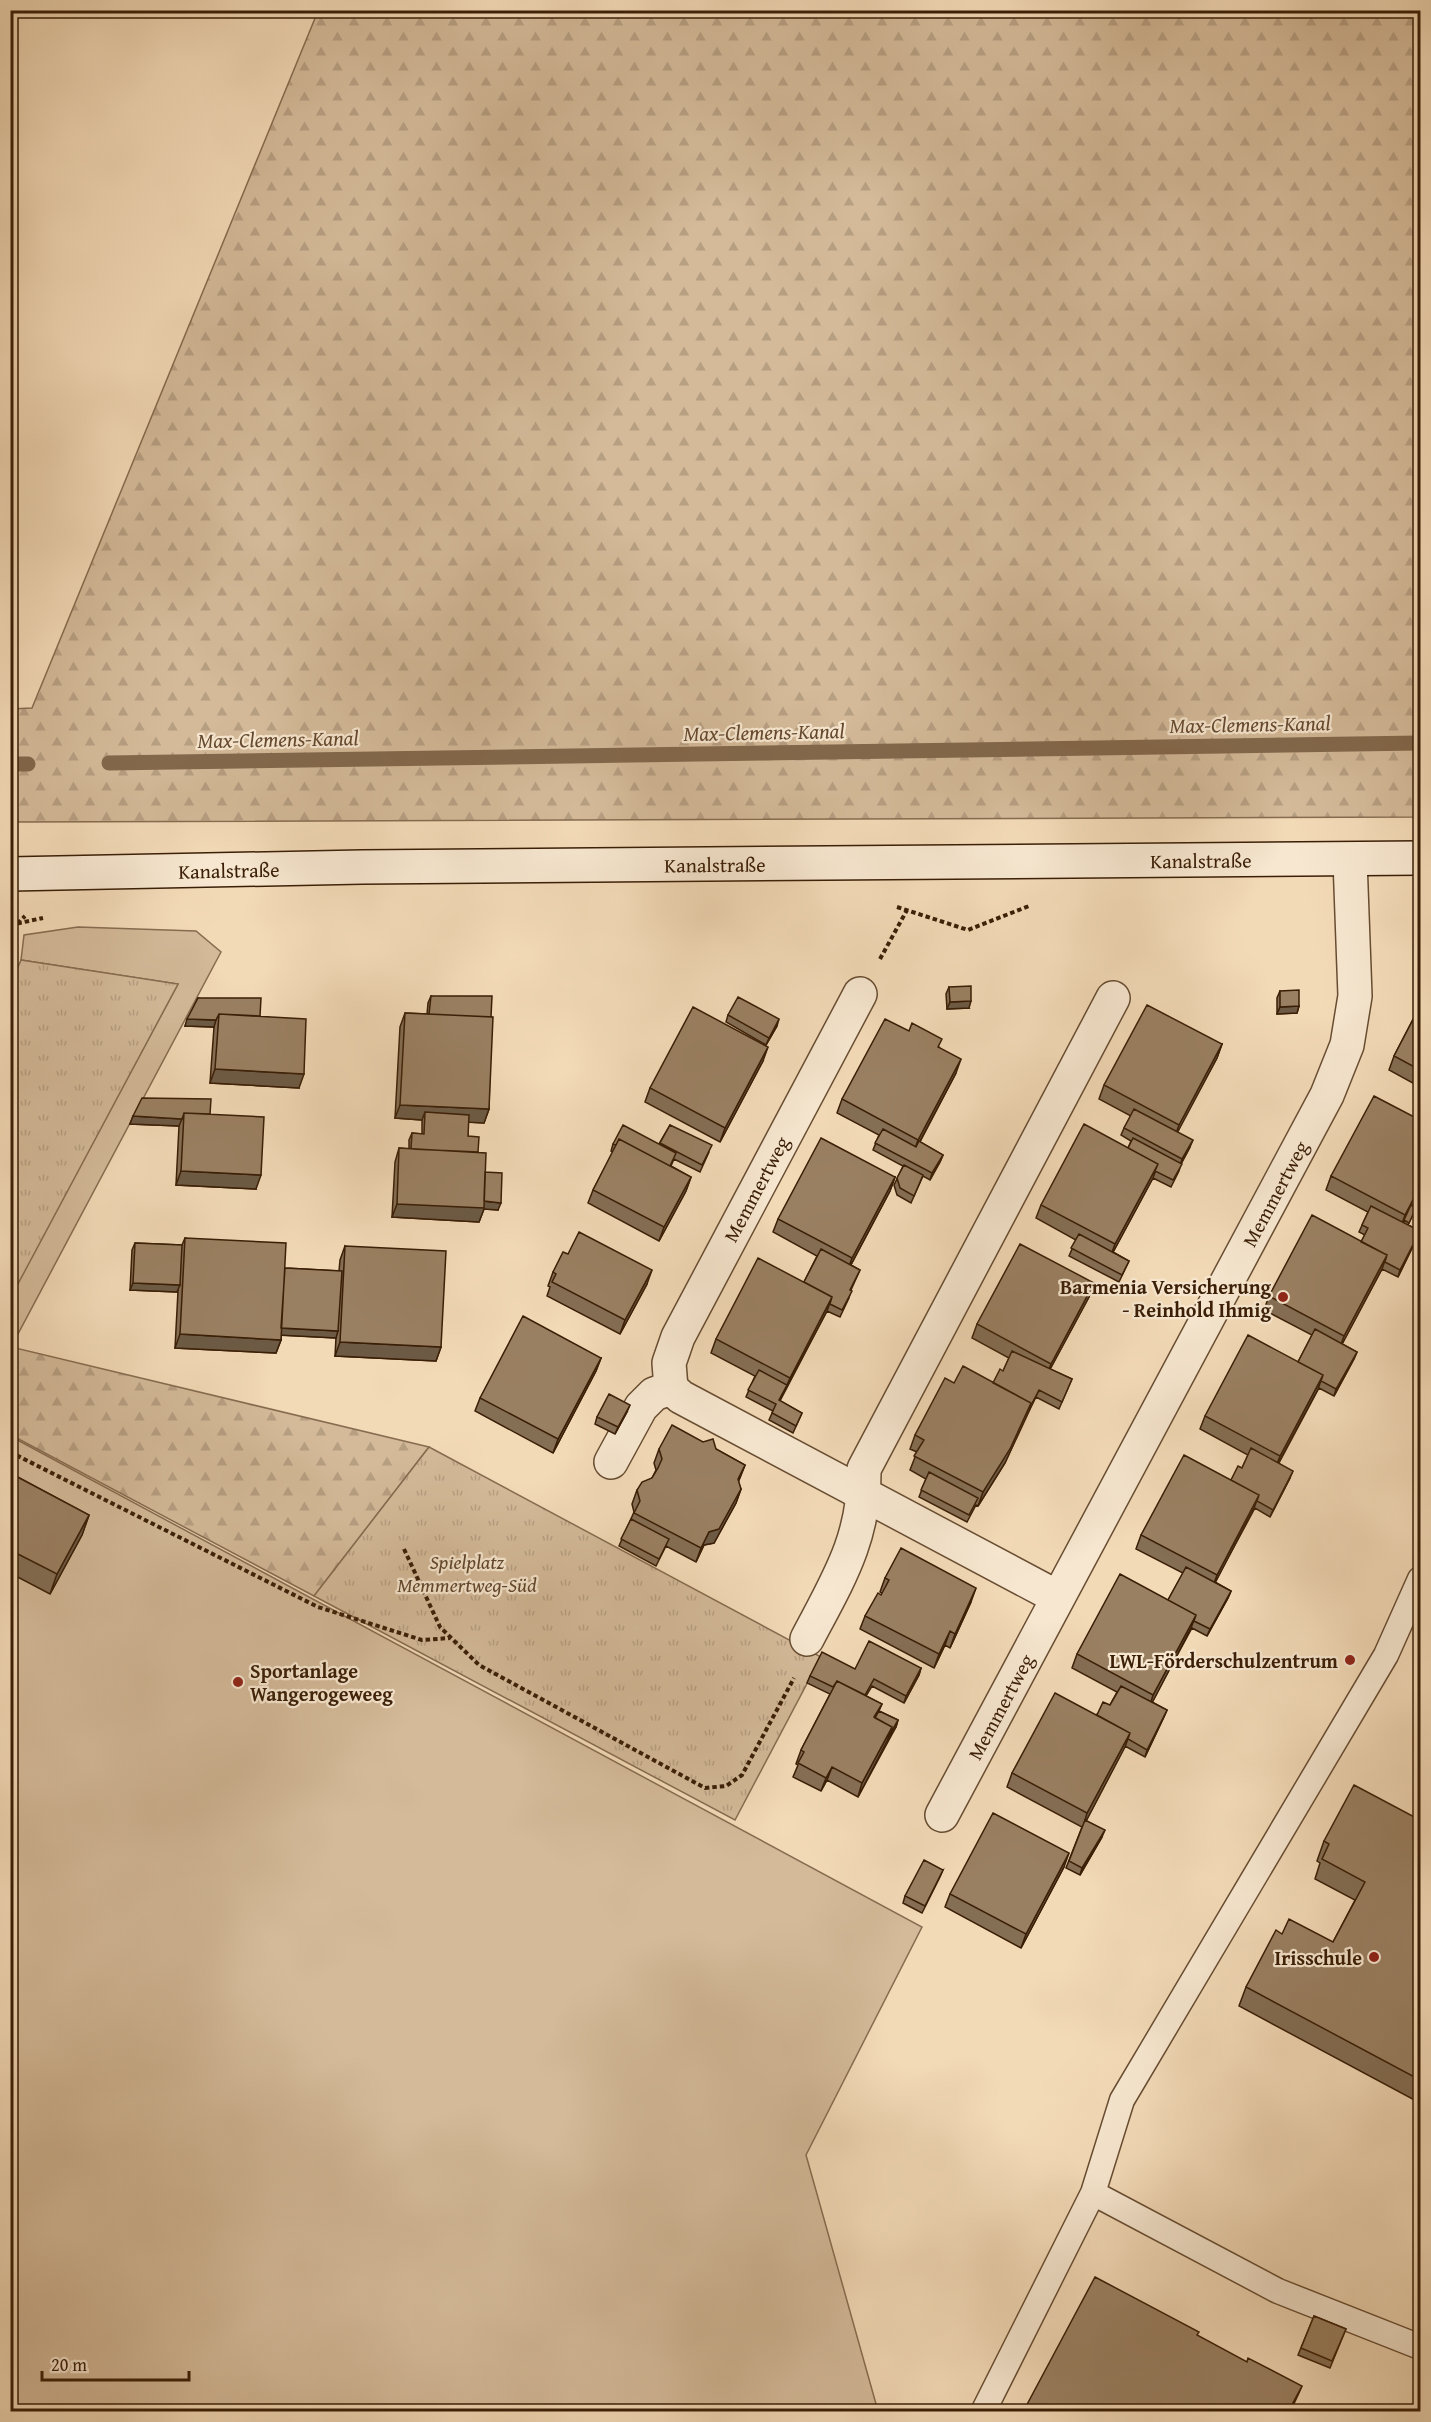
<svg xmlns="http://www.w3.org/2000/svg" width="1431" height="2422" font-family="'Gentium Book Plus',serif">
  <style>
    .grass { fill: #d4ba99; stroke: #876c50; stroke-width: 1.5 }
    .forest { fill: url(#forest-firs); stroke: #876c50; stroke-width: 1.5 }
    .park { fill: url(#park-tufts); stroke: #876c50; stroke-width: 1.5 }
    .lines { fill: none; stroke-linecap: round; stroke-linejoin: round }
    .stream { stroke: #83684c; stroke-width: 15 }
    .service-casing { stroke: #684d32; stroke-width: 27 }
    .minor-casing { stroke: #684d32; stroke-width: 36 }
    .secondary-casing { stroke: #3a1e06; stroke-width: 36 }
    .path { stroke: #3a1e06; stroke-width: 4; stroke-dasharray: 4.5 3; stroke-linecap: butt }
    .service { stroke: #f7e7d0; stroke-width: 24 }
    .minor { stroke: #f7e7d0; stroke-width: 33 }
    .secondary { stroke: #f7e7d0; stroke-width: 33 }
    .wall { fill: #846e54; stroke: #3a1e06; stroke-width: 1.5 }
    .shaded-wall { fill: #6c5a45; stroke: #3a1e06; stroke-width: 1.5 }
    .building { fill: #9a8062; stroke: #3a1e06; stroke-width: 1.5 }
    .poi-dot { fill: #8f2418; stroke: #f7e7d0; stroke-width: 2 }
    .labels { text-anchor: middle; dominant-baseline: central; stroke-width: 4.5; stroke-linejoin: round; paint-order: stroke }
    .street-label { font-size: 20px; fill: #3a1e06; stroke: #f7e7d0 }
    .poi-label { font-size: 20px; font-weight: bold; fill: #3a1e06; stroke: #f7e7d0; text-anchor: end }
    .park-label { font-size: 20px; font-style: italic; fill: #60452b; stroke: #f7e7d0 }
    .water-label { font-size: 21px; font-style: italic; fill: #65492f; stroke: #f7e7d0 }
  </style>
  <defs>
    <pattern id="forest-firs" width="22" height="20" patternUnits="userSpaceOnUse" patternTransform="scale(1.5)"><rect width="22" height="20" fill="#d4ba99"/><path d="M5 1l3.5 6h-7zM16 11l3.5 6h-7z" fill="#b79f82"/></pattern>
    <pattern id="park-tufts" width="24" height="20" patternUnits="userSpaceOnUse" patternTransform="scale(1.5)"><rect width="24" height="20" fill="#d4ba99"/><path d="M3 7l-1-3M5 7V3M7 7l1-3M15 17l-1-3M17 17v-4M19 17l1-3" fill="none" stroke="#b79f82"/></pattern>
  </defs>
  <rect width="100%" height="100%" fill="#f3dab7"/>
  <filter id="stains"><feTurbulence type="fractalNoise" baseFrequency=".00333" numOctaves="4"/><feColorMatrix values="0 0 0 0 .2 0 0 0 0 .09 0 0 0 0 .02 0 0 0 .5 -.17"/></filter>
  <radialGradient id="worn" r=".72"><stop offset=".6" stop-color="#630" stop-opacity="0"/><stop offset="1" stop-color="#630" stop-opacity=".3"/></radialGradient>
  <path class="grass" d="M 78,927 L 196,931 L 221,952 L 11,1347 L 10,1297 L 178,984 L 21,960 L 24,935 Z
    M 10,1436 L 922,1927 L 806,2155 L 878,2411 L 11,2411 Z"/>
  <path class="forest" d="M 318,11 L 1420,11 L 1420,817 L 11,822 L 11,709 L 32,708 Z
    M 11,1346 L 11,1347 L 429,1447 L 314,1596 L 11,1435 Z"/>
  <path class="park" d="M 21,960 L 178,984 L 11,1297 L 10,985 Z
    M 429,1447 L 821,1657 L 735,1820 L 314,1596 Z"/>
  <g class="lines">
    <path class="stream" d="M 109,763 L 1420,743
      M 10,764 L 28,764"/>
    <defs>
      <path id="service" d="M 1093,2193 L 1122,2100 L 1386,1655 L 1420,1579
        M 983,2412 L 1093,2193 L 1278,2291 L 1420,2347"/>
      <g id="minor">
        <path d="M 860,994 L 678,1337 L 669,1363 L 671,1388 L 681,1397 L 1057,1597"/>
        <path d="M 611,1462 L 641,1407 L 654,1394 L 671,1388"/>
        <path d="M 807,1639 C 838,1580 865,1538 864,1469 L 1113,998"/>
        <path id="s1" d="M 942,1815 L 1327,1095 L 1347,1045 L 1355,996 L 1350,860"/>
      </g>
      <g id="secondary">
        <path id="s2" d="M 10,874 L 362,867 L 1420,858"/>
      </g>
    </defs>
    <use href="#service" class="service-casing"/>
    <use href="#minor" class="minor-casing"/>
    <use href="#secondary" class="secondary-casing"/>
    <path class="path" d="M 897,907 L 968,930 L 1029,906
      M 10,925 L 43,918
      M 880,959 L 907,910
      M 10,960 L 16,925 L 25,916
      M 10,1452 L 318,1607 L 422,1640 L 450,1638
      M 404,1549 L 440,1627 L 479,1665 L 705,1788 L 726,1786 L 742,1775 L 794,1678"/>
    <use href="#service" class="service"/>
    <use href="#minor" class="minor"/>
    <use href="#secondary" class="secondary"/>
  </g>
  <path class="wall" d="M 949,987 L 969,1008 L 947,1009 L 946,994 Z
    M 1280,991 L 1299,1006 L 1297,1013 L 1277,1014 L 1277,998 Z
    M 431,996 L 491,1017 L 489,1109 L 484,1123 L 468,1122 L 468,1136 L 478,1152 L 498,1210 L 484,1209 L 479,1222 L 392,1217 L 395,1162 L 399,1148 L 409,1149 L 409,1140 L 412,1133 L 422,1134 L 422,1120 L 395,1118 L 400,1027 L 405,1013 L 427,1014 L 428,1003 Z
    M 198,998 L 260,1016 L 299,1088 L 210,1083 L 214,1027 L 185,1026 Z
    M 1420,1006 L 1420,1087 L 1389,1070 L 1394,1056 Z
    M 728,1015 L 777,1026 L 766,1045 L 726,1022 Z
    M 1222,1044 L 1217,1058 L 1177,1132 L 1190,1147 L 1181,1164 L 1179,1171 L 1171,1187 L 1153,1178 L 1113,1252 L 1129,1261 L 1119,1282 L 1069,1256 L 1076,1240 L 1036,1218 L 1041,1205 L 1128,1148 L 1131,1141 L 1121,1135 L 1124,1128 L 1131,1116 L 1099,1099 L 1104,1085 Z
    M 939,1047 L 956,1073 L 920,1142 L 943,1155 L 940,1162 L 930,1180 L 923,1176 L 911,1203 L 897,1195 L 894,1185 L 903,1166 L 873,1150 L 879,1135 L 837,1113 L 842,1099 Z
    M 763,1061 L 720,1142 L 645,1102 L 650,1088 Z
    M 210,1114 L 256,1189 L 176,1185 L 179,1126 L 130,1124 L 133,1116 Z
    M 670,1125 L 709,1152 L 700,1172 L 674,1159 L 671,1166 L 691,1177 L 686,1191 L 659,1241 L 588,1203 L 593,1190 L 613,1152 L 611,1151 L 613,1144 L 659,1144 Z
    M 1331,1176 L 1416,1208 L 1408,1225 L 1420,1231 L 1417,1238 L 1398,1277 L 1382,1269 L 1342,1344 L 1357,1352 L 1354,1359 L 1334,1396 L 1319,1388 L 1279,1463 L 1290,1478 L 1270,1517 L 1255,1508 L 1215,1582 L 1231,1591 L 1228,1598 L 1207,1636 L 1192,1628 L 1152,1702 L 1167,1710 L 1145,1757 L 1125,1746 L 1086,1821 L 1102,1837 L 1080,1875 L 1066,1868 L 1082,1827 L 1007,1787 L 1012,1773 L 1110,1705 L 1117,1692 L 1072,1668 L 1077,1654 L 1168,1600 L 1183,1573 L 1136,1549 L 1141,1535 L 1231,1480 L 1242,1468 L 1248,1455 L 1200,1429 L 1205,1416 L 1298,1362 L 1312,1335 L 1264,1310 L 1269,1296 L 1361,1242 L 1365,1235 L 1359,1232 L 1368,1212 L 1326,1190 Z
    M 895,1177 L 890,1191 L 851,1265 L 860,1270 L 851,1290 L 849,1298 L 840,1317 L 827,1311 L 780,1401 L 802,1413 L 793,1433 L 769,1420 L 773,1411 L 746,1397 L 755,1376 L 711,1353 L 716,1339 L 804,1282 L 817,1256 L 773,1232 L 778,1219 Z
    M 185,1238 L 285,1268 L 339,1271 L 340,1260 L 345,1246 L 441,1347 L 436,1361 L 335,1356 L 336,1337 L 336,1338 L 281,1335 L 281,1340 L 276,1353 L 175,1348 L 178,1291 L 177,1292 L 130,1290 L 132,1250 L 135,1243 L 182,1245 Z
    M 553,1272 L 647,1284 L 620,1334 L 547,1296 L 550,1287 L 548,1286 Z
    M 1094,1283 L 1089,1297 L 1050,1369 L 1072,1379 L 1059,1409 L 1036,1397 L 1026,1416 L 1005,1463 L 978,1506 L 976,1505 L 967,1522 L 919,1497 L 926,1479 L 910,1470 L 917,1452 L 910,1449 L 915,1435 L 954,1383 L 993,1383 L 1003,1371 L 1009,1358 L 972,1338 L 977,1324 Z
    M 601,1358 L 596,1371 L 553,1453 L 475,1411 L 480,1398 Z
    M 627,1412 L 615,1434 L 595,1424 L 597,1417 Z
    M 659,1449 L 716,1449 L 745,1465 L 738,1482 L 741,1489 L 736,1503 L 714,1543 L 704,1545 L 696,1562 L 666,1546 L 656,1566 L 619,1546 L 634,1512 L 632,1504 L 637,1490 L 652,1478 L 656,1470 L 654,1463 Z
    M 10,1473 L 89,1515 L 82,1535 L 50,1594 L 10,1573 Z
    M 885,1578 L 971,1602 L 950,1648 L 945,1645 L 934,1668 L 860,1629 L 865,1616 L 882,1593 L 880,1592 Z
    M 921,1668 L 919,1675 L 904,1703 L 872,1686 L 866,1696 L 882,1704 L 879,1711 L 898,1720 L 896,1727 L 858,1797 L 827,1780 L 821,1791 L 793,1777 L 798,1765 L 796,1764 L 801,1750 L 830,1694 L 807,1683 L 810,1676 L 855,1669 Z
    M 1420,1820 L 1420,2103 L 1239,2006 L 1246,1987 L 1282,1934 L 1333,1942 L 1355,1900 L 1315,1879 L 1320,1863 L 1317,1861 L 1324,1841 Z
    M 1064,1867 L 1021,1948 L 945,1907 L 950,1894 Z
    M 943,1870 L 940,1877 L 922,1913 L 903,1903 L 905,1896 Z
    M 1314,2316 L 1346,2329 L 1330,2368 L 1298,2355 Z"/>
  <path class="shaded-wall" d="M 971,1001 L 969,1008 L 947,1009 L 950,1002 Z
    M 1299,1006 L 1297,1013 L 1277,1014 L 1280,1007 Z
    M 187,1019 L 216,1020 L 214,1027 L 185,1026 Z
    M 779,1019 L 777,1026 L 766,1045 L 769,1038 Z
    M 1222,1044 L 1217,1058 L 1174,1139 L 1179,1125 Z
    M 768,1047 L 763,1061 L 720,1142 L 725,1128 Z
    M 961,1059 L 956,1073 L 913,1154 L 918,1140 Z
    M 215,1069 L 304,1074 L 299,1088 L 210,1083 Z
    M 400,1105 L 489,1109 L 484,1123 L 425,1120 L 425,1112 L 422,1120 L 395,1118 Z
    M 133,1116 L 182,1119 L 179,1126 L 130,1124 Z
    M 1193,1140 L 1190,1147 L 1180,1166 L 1182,1159 Z
    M 943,1155 L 940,1162 L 930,1180 L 932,1173 Z
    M 1158,1164 L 1153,1178 L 1110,1258 L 1115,1244 Z
    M 181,1171 L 261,1175 L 256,1189 L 176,1185 Z
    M 691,1177 L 686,1191 L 659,1241 L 664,1227 Z
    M 895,1177 L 890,1191 L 847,1272 L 852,1258 Z
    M 1420,1186 L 1420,1191 L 1405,1221 L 1404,1220 L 1400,1229 L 1405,1215 Z
    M 482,1201 L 501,1203 L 498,1210 L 484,1209 L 479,1222 L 392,1217 L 397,1204 Z
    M 1420,1231 L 1417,1238 L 1398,1277 L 1400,1270 Z
    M 1387,1255 L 1382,1269 L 1339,1350 L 1344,1336 Z
    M 652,1270 L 647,1284 L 620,1334 L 625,1320 Z
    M 133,1283 L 180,1285 L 177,1292 L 130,1290 Z
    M 1094,1283 L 1089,1297 L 1046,1377 L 1051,1364 Z
    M 832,1297 L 827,1311 L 776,1407 L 779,1400 L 787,1385 L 790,1378 Z
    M 279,1328 L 338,1331 L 336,1338 L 277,1335 Z
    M 180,1334 L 281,1340 L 276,1353 L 175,1348 Z
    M 340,1342 L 441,1347 L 436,1361 L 335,1356 Z
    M 1357,1352 L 1354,1359 L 1334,1396 L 1336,1389 Z
    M 601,1358 L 596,1371 L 553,1453 L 558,1439 Z
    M 1323,1375 L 1318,1389 L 1275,1469 L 1280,1456 Z
    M 1039,1390 L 1005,1463 L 978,1506 L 983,1492 Z
    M 630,1405 L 627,1412 L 615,1434 L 618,1427 Z
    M 745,1465 L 740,1478 L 733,1493 L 738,1479 Z
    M 1293,1471 L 1290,1478 L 1270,1517 L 1273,1510 Z
    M 741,1489 L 736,1503 L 714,1543 L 704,1545 L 696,1562 L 701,1548 L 709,1532 Z
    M 1259,1495 L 1254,1508 L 1212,1589 L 1217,1575 Z
    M 89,1515 L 82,1535 L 50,1594 L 57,1574 Z
    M 976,1588 L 971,1602 L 950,1648 L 955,1634 Z
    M 1231,1591 L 1228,1598 L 1207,1636 L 1210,1629 Z
    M 1196,1615 L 1191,1628 L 1149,1709 L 1153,1695 Z
    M 950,1631 L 945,1645 L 934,1668 L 939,1654 Z
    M 921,1668 L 919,1675 L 904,1703 L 906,1696 Z
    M 1167,1710 L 1164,1717 L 1145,1757 L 1147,1750 Z
    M 898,1720 L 896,1727 L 887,1741 L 890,1734 Z
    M 892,1727 L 887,1741 L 858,1797 L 862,1783 Z
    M 1130,1733 L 1125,1747 L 1083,1827 L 1087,1813 Z
    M 832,1767 L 827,1780 L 821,1791 L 826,1778 Z
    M 1105,1830 L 1102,1837 L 1080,1875 L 1082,1868 Z
    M 1069,1853 L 1064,1867 L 1021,1948 L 1026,1934 Z
    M 1302,2386 L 1299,2393 L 1290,2412 L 1288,2412 Z"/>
  <path class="building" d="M 971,986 L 971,1001 L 950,1002 L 949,987 Z
    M 1299,990 L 1299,1006 L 1280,1007 L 1280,991 Z
    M 431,996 L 492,996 L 491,1017 L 429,1014 Z
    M 738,997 L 779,1019 L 769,1038 L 728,1015 Z
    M 198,998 L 261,998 L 260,1016 L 219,1014 L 216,1020 L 187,1019 Z
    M 1147,1005 L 1222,1044 L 1179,1125 L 1104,1085 Z
    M 1420,1006 L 1420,1070 L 1394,1056 Z
    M 693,1007 L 768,1047 L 725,1128 L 650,1088 Z
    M 405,1013 L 493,1017 L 489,1109 L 400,1105 Z
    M 219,1014 L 306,1019 L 304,1074 L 215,1069 Z
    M 885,1019 L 909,1031 L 912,1023 L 942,1039 L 938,1047 L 961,1059 L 918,1140 L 842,1099 Z
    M 1374,1096 L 1420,1120 L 1420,1186 L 1405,1215 L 1331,1176 Z
    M 142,1098 L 211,1099 L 210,1114 L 184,1113 L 182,1119 L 133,1116 Z
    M 1134,1109 L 1193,1140 L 1182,1159 L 1124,1128 Z
    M 1420,1109 L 1420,1120 L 1416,1118 Z
    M 425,1112 L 469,1115 L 468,1136 L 479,1137 L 478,1152 L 411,1149 L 412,1133 L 424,1134 Z
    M 184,1113 L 264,1117 L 261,1175 L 181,1171 Z
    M 1084,1124 L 1158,1164 L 1115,1244 L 1041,1205 Z
    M 623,1125 L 676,1153 L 670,1166 L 619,1139 L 616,1145 L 613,1144 Z
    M 670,1125 L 712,1145 L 702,1165 L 660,1143 Z
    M 883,1129 L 916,1147 L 919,1141 L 943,1155 L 932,1173 L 875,1143 Z
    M 821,1138 L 895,1177 L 852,1258 L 778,1219 Z
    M 1133,1138 L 1182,1164 L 1173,1180 L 1155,1171 L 1158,1164 L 1128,1148 Z
    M 619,1139 L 691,1177 L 664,1227 L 593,1190 Z
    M 399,1148 L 486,1153 L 484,1208 L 397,1204 Z
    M 904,1165 L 923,1175 L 914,1196 L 900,1188 L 897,1178 Z
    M 485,1172 L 502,1173 L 501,1203 L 484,1201 Z
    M 1411,1205 L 1416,1208 L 1409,1223 L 1404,1220 Z
    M 1371,1206 L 1420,1231 L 1400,1270 L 1385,1262 L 1387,1255 L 1361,1242 L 1368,1228 L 1362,1225 Z
    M 1312,1215 L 1387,1255 L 1344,1336 L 1269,1296 Z
    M 579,1232 L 652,1270 L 625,1320 L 552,1282 L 556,1274 L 553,1272 L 563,1252 L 568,1254 Z
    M 1079,1234 L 1129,1261 L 1122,1275 L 1071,1248 Z
    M 185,1238 L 286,1243 L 281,1340 L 180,1334 Z
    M 135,1243 L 182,1245 L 180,1285 L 133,1283 Z
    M 1020,1244 L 1094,1283 L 1051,1364 L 977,1324 Z
    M 345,1246 L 446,1251 L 441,1347 L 340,1342 Z
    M 821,1249 L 860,1270 L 850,1290 L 852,1291 L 842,1310 L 830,1304 L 832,1297 L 804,1282 Z
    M 758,1258 L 832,1297 L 790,1378 L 716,1339 Z
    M 285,1268 L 342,1271 L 338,1331 L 281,1328 Z
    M 523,1316 L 601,1358 L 558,1439 L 480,1398 Z
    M 1315,1329 L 1357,1352 L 1336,1389 L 1321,1381 L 1323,1375 L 1298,1362 Z
    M 1248,1335 L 1323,1375 L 1280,1456 L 1205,1416 Z
    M 1012,1351 L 1072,1379 L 1062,1402 L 1039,1390 L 1029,1409 L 1031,1403 L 993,1383 L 1000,1369 L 1003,1371 Z
    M 963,1366 L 1031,1403 L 1010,1449 L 983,1492 L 914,1456 L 924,1440 L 915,1435 L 945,1378 L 954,1383 Z
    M 759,1370 L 787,1385 L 779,1400 L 802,1413 L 796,1426 L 772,1413 L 776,1404 L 748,1390 Z
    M 609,1394 L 630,1405 L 618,1427 L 597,1417 Z
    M 672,1425 L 703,1442 L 713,1439 L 716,1449 L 745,1465 L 738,1479 L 741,1489 L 719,1529 L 709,1532 L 701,1548 L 634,1513 L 640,1501 L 637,1490 L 642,1482 L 652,1478 L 658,1468 L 662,1459 L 659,1449 Z
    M 1251,1448 L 1293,1471 L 1273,1510 L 1257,1501 L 1259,1495 L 1231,1480 L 1238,1466 L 1242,1468 Z
    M 1184,1455 L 1259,1495 L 1217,1575 L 1141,1535 Z
    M 929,1472 L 978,1498 L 969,1515 L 921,1490 Z
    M 10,1473 L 89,1515 L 57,1574 L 10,1550 Z
    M 631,1519 L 669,1539 L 659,1559 L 621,1539 Z
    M 901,1548 L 976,1588 L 955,1634 L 950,1631 L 939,1654 L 865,1616 L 878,1593 L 881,1595 L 889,1580 L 885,1578 Z
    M 1186,1567 L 1231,1591 L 1210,1629 L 1194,1621 L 1196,1615 L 1168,1600 Z
    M 1120,1574 L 1196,1615 L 1153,1695 L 1077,1654 Z
    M 869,1641 L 921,1668 L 906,1696 L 874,1679 L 865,1695 L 837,1681 L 833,1687 L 810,1676 L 822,1652 L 855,1669 Z
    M 837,1681 L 882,1704 L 874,1717 L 892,1727 L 862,1783 L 832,1767 L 826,1778 L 798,1763 L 804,1752 L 801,1750 Z
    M 1121,1686 L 1167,1710 L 1147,1750 L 1128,1739 L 1130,1733 L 1097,1715 L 1103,1702 L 1110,1705 Z
    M 1055,1693 L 1130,1733 L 1087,1813 L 1012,1773 Z
    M 879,1711 L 898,1720 L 890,1734 L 892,1727 L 875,1718 Z
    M 1354,1785 L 1420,1820 L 1420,2080 L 1246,1987 L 1276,1930 L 1282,1934 L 1289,1919 L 1333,1942 L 1365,1882 L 1322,1859 L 1329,1844 L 1324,1841 Z
    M 993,1813 L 1069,1853 L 1026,1934 L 950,1894 Z
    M 1085,1820 L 1105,1830 L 1082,1868 L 1069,1861 Z
    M 924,1860 L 943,1870 L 925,1906 L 905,1896 Z
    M 1095,2277 L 1199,2332 L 1197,2335 L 1247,2362 L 1248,2358 L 1302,2386 L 1288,2412 L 1023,2412 Z
    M 1314,2316 L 1346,2329 L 1332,2361 L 1301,2348 Z"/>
  <g class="poi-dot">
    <circle cx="1283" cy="1297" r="6"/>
    <circle cx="1350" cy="1660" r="6"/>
    <circle cx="238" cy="1682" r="6"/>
    <circle cx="1374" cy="1957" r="6"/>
  </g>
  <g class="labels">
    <g class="street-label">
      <text stroke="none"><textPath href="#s2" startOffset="1191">Kanalstraße</textPath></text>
      <text stroke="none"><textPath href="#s2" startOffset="705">Kanalstraße</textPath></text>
      <text stroke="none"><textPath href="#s2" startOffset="219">Kanalstraße</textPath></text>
      <text transform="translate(756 1189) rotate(-62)">Memmertweg</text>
      <text stroke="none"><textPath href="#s1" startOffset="705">Memmertweg</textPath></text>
      <text stroke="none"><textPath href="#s1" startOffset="123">Memmertweg</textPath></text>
    </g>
    <g class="poi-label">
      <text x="1271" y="1286">Barmenia Versicherung<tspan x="1271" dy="23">- Reinhold Ihmig</tspan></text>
      <text x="1338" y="1660">LWL-Förderschulzentrum</text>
      <text x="250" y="1670" text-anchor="start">Sportanlage<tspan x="250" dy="23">Wangerogeweeg</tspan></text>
      <text x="1362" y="1957">Irisschule</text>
    </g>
    <g class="park-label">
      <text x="467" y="1561">Spielplatz<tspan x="467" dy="23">Memmertweg-Süd</tspan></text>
    </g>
    <g class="water-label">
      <text transform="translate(1250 724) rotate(-1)">Max-Clemens-Kanal</text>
      <text transform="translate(764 732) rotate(-1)">Max-Clemens-Kanal</text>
      <text transform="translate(278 739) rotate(-1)">Max-Clemens-Kanal</text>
    </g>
  </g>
  <rect width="1431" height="2422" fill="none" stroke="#f3dab7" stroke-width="36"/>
  <rect x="12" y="12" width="1407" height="2398" fill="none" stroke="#3a1e06" stroke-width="3"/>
  <rect x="18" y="18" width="1395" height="2386" fill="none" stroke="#3a1e06" stroke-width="1.5"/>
  <path d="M42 2371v9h147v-9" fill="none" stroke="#3a1e06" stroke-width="3"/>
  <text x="51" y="2371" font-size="18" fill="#3a1e06" stroke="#f7e7d0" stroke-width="4.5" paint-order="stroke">20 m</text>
  <rect width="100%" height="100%" filter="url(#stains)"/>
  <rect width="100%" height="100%" fill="url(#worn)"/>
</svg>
